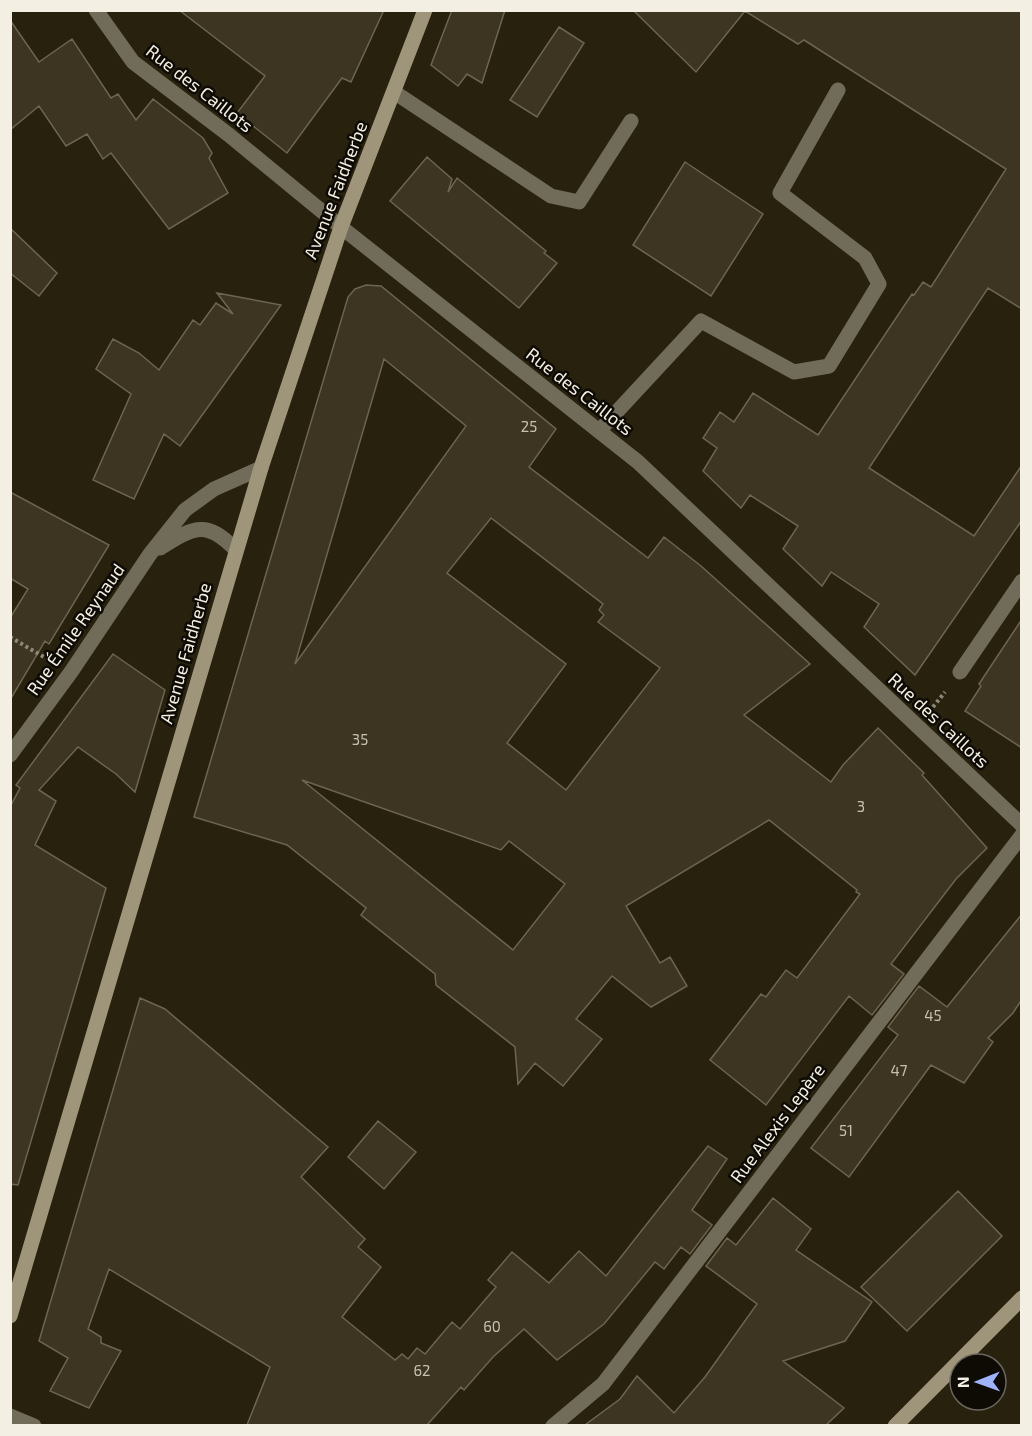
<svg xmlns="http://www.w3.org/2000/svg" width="1032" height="1436" font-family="'Exo 2',sans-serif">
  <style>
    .building { fill: #3d3521; stroke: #6d654f; stroke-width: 1.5; fill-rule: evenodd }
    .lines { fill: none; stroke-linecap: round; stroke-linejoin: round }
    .path { stroke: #8e8878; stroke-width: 4; stroke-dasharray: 3 3; stroke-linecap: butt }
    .lane { stroke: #716b5a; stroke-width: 15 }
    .street { stroke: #716b5a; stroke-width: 15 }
    .secondary { stroke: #9f957a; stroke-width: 15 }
    .labels { text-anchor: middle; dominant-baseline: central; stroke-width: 5; stroke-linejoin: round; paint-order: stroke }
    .number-label { font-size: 15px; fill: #c6c0b2 }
    .street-label { font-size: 18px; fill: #f3efe2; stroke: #0e0b04 }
  </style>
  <rect width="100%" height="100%" fill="#28210d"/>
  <path class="building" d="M 179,10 L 384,10 L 351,82 L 342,78 L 287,153 L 237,113 L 265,76 Z
    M 452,10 L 505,10 L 482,83 L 467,74 L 458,86 L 431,65 Z
    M 633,10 L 1022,10 L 1022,309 L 988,288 L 869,468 L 974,536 L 1022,465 L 1022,520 L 915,675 L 864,627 L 879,604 L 831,572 L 822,586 L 783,549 L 798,526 L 750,495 L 741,508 L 703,471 L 717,448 L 703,438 L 720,412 L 734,422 L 753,393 L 818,435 L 912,294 L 914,295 L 923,282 L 931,287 L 1006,169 L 804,40 L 798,44 L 745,11 L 696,72 Z
    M 10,20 L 39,62 L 72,39 L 111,98 L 118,94 L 136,120 L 153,99 L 203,138 L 212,153 L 209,158 L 228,193 L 169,229 L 111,153 L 103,159 L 87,134 L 66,146 L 39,106 L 10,130 Z
    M 559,27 L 584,43 L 537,117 L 510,100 Z
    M 427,157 L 452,179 L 448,192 L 457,178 L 546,251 L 544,253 L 557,263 L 519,308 L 390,201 Z
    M 685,162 L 763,214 L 711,296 L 633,245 Z
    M 10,228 L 57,273 L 39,296 L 10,273 Z
    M 366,285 L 381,286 L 556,429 L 529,467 L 648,558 L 664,537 L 701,566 L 810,664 L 744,715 L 831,782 L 843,765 L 878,728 L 924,773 L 922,775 L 987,848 L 956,879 L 891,964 L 904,974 L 872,1015 L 849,996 L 766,1105 L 710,1060 L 761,994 L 766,997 L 786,970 L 797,978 L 860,894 L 856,892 L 857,890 L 769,820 L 626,906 L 660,963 L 670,957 L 687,986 L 651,1007 L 612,976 L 576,1019 L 602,1039 L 563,1086 L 535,1063 L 518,1084 L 515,1047 L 436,985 L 435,974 L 361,915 L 366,908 L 287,845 L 194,817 L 348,297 L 355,289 ZM 384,359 L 466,426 L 295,664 ZM 491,518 L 603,604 L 599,610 L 604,615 L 598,622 L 660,668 L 566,790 L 507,743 L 566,664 L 447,573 ZM 302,780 L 501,850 L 509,841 L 565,884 L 513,950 Z
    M 217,293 L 281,305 L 180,446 L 164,434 L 134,499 L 93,480 L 131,394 L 96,369 L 113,339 L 139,353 L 159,370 L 193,320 L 200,325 L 216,303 L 233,314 Z
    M 10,492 L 109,545 L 49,644 L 45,641 L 10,700 L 10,618 L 28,589 L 10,578 Z
    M 1022,619 L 1022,748 L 965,711 L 981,686 L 979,684 Z
    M 113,654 L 165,690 L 135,792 L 116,774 L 78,747 L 39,790 L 56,801 L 35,845 L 106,888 L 18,1185 L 10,1184 L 10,807 L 20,788 L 16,785 Z
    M 1022,914 L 1022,999 L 1013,1013 L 988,1038 L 993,1042 L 964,1083 L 931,1065 L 849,1177 L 811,1148 L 898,1035 L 888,1027 L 919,986 L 947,1007 Z
    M 140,998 L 165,1009 L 328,1147 L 301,1177 L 365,1239 L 358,1247 L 381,1267 L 342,1317 L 395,1360 L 402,1354 L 408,1359 L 417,1348 L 425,1354 L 452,1322 L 460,1329 L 496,1287 L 488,1280 L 512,1252 L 549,1283 L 579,1251 L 606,1276 L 708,1146 L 727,1159 L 692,1210 L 712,1225 L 690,1254 L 681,1247 L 664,1269 L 655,1262 L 604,1324 L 557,1360 L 524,1329 L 493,1357 L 464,1390 L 461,1387 L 427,1425 L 247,1425 L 270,1367 L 109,1269 L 88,1329 L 101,1337 L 101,1343 L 121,1351 L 89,1408 L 50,1391 L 68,1358 L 39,1341 Z
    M 378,1121 L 416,1152 L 384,1189 L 348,1157 Z
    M 958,1191 L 1002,1236 L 907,1331 L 861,1287 Z
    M 773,1198 L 811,1229 L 796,1250 L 872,1302 L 845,1341 L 783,1361 L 844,1408 L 826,1425 L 585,1425 L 620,1399 L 637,1376 L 674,1413 L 705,1377 L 757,1304 L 706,1266 L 727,1238 L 736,1245 Z"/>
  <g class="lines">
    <path class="path" d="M 10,637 L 49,660
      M 933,707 L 945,692"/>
    <path class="lane" d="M 394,92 L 551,196 L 579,202 L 631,121
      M 599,431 L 701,321 L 794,372 L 829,366 L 879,284 L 865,258 L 780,193 L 838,90
      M 960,672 L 1022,581"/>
    <path class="street" d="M 96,10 L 133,62 L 229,135 L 341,227 L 638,462 L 1022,825
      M 160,548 C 194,527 206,519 236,550
      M 10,755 L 71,672 L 150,554 L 185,510 L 214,489 L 261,468
      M 10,1416 L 34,1426
      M 553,1426 L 603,1384 L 1022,835"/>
    <path class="secondary" d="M 10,1316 L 261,468 L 341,227 L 425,10
      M 895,1426 L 1022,1298"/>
  </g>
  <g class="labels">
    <g class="number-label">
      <text x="529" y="426">25</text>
      <text x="360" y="739">35</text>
      <text x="861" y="806">3</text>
      <text x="933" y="1015">45</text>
      <text x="899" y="1070">47</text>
      <text x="846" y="1130">51</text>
      <text x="492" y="1326">60</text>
      <text x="422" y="1370">62</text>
    </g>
    <g class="street-label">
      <text transform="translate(200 88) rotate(38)">Rue des Caillots</text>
      <text transform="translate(335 190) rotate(-69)">Avenue Faidherbe</text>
      <text transform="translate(580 391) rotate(38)">Rue des Caillots</text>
      <text transform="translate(75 629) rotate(-55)">Rue Émile Reynaud</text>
      <text transform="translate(185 653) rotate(-74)">Avenue Faidherbe</text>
      <text transform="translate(939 720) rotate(43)">Rue des Caillots</text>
      <text transform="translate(777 1123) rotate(-53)">Rue Alexis Lepère</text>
    </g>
  </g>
  <rect width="1032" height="1436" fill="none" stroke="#f3efe2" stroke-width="24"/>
  <g transform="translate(978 1382) rotate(269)"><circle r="28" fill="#0e0b04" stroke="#6a665d" stroke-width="1.5"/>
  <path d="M0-4.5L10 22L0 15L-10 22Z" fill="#9db4fd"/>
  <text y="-9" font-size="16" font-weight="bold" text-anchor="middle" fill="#f3efe2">N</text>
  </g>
</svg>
